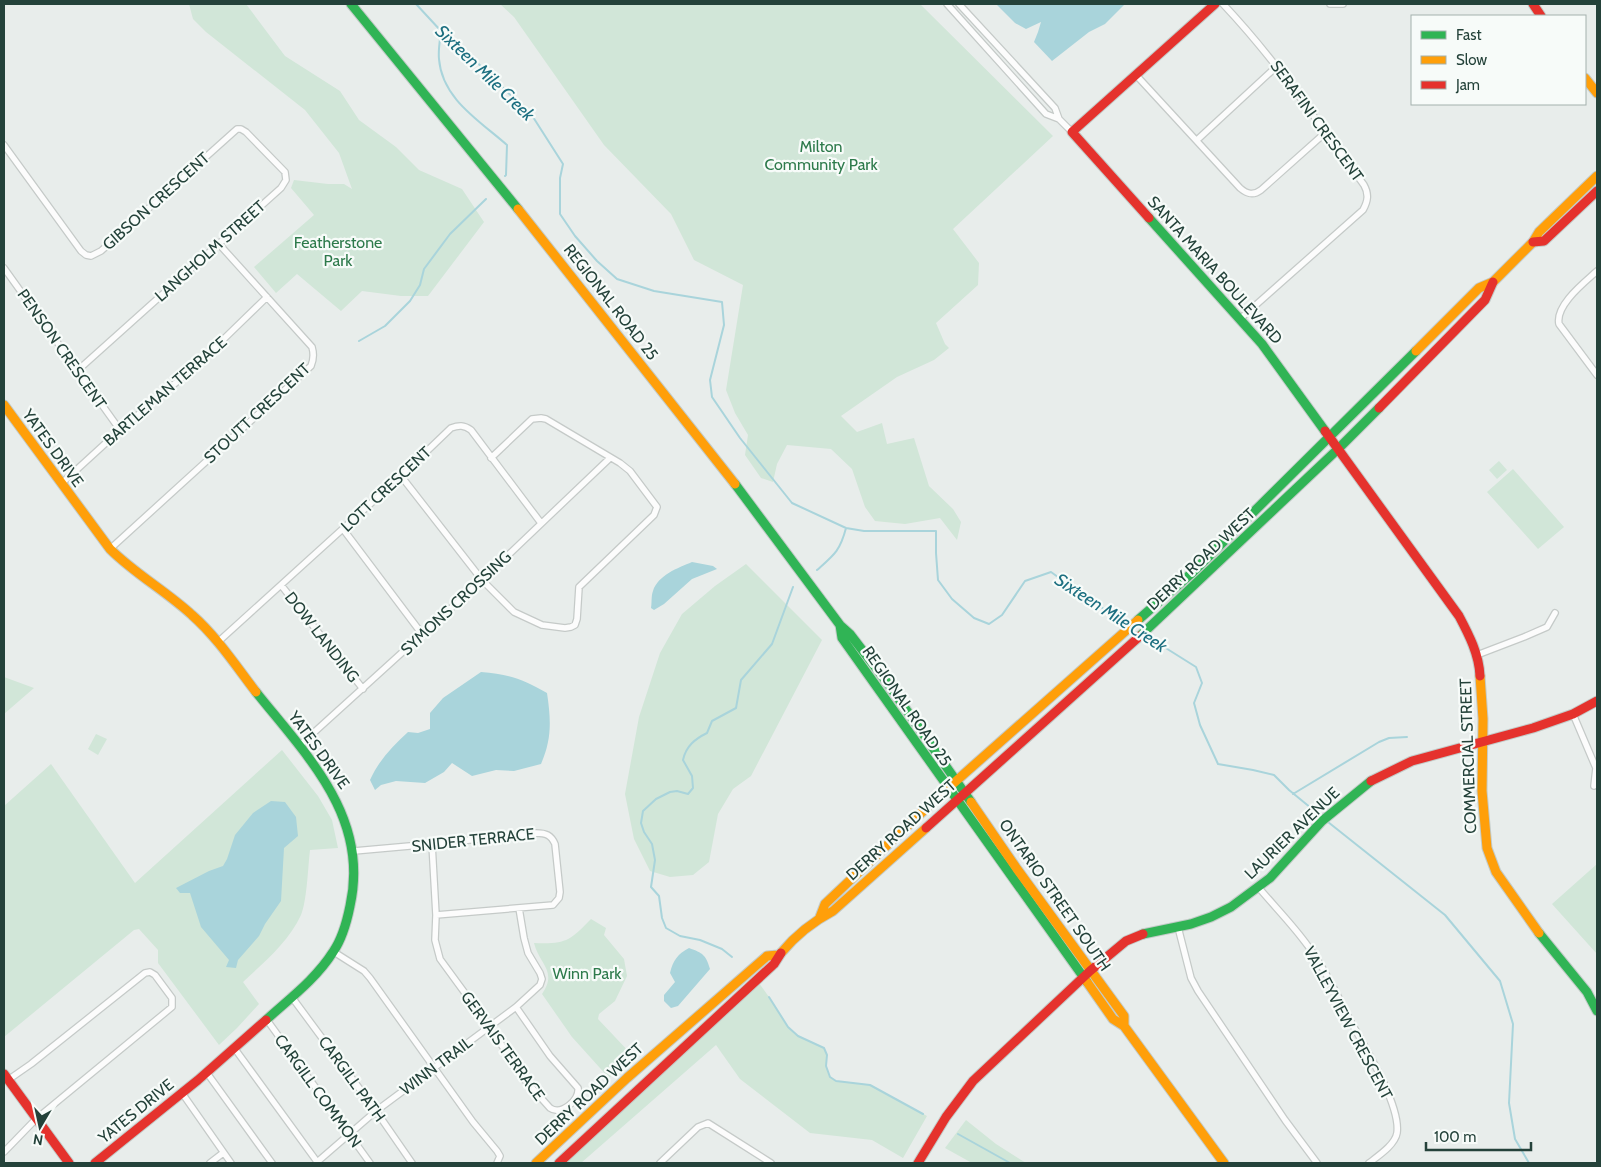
<svg xmlns="http://www.w3.org/2000/svg" width="1601" height="1167" font-family="Cabin,sans-serif">
  <style>
    .green { fill: #d1e6d8 }
    .water { fill: #a9d4db }
    .lines { fill: none; stroke-linecap: round; stroke-linejoin: round }
    .stream { stroke: #a9d4db; stroke-width: 2 }
    .street-casing { stroke: #c5cac8; stroke-width: 8 }
    .fast-casing { stroke: #c3cbc8; stroke-width: 11 }
    .slow-casing { stroke: #c3cbc8; stroke-width: 11 }
    .jam-casing { stroke: #c3cbc8; stroke-width: 11 }
    .street { stroke: #fcfcfc; stroke-width: 5.5 }
    .fast { stroke: #30b455; stroke-width: 9 }
    .slow { stroke: #ff9f0a; stroke-width: 9 }
    .jam { stroke: #e5322d; stroke-width: 9 }
    .labels { text-anchor: middle; dominant-baseline: central; stroke-width: 4.5; stroke-linejoin: round; paint-order: stroke }
    .street-label { font-size: 16px; fill: #24423a; stroke: #f7fbf9 }
    .park-label { font-size: 16px; fill: #2d7a4b; stroke: #f7fbf9 }
    .water-label { font-size: 18px; font-style: italic; fill: #1c6f80; stroke: #f7fbf9 }
  </style>
  <rect width="100%" height="100%" fill="#e8edeb"/>
  <path class="green" d="M 189,4 L 246,4 L 285,56 L 340,91 L 359,120 L 396,147 L 419,170 L 462,189 L 484,222 L 428,296 L 401,296 L 362,291 L 341,311 L 297,274 L 276,293 L 254,267 L 314,215 L 291,188 L 294,180 L 328,184 L 344,184 L 352,189 L 339,153 L 305,110 L 206,32 L 193,19 Z
    M 500,4 L 920,4 L 1053,136 L 953,229 L 979,263 L 978,285 L 936,323 L 945,344 L 949,348 L 934,360 L 897,377 L 841,416 L 857,432 L 882,423 L 887,444 L 914,438 L 929,486 L 953,509 L 961,522 L 957,540 L 940,518 L 905,524 L 875,521 L 865,507 L 852,469 L 831,449 L 787,445 L 777,464 L 773,482 L 761,478 L 745,455 L 748,435 L 735,413 L 726,390 L 743,285 L 694,260 L 671,214 L 604,145 L 514,17 Z
    M 1499,461 L 1507,470 L 1497,479 L 1489,470 Z
    M 1513,469 L 1564,527 L 1538,549 L 1487,492 Z
    M 746,564 L 822,640 L 751,776 L 733,789 L 718,814 L 709,862 L 693,875 L 670,877 L 650,871 L 634,839 L 625,794 L 639,717 L 660,653 L 682,614 L 715,586 Z
    M 4,677 L 34,688 L 4,714 Z
    M 96,734 L 107,739 L 98,755 L 88,749 Z
    M 282,750 L 318,796 L 332,820 L 338,848 L 310,850 C 308,867 307,901 301,915 C 288,943 264,962 243,982 L 259,1004 L 237,1028 L 219,1045 L 158,963 L 158,950 L 139,929 L 134,930 L 4,1037 L 4,806 L 51,764 L 135,883 Z
    M 1597,864 L 1597,954 L 1552,904 Z
    M 591,919 L 606,928 L 604,935 L 624,959 L 627,976 L 615,1001 L 599,1014 L 598,1019 L 632,1055 L 609,1078 L 572,1037 L 542,994 C 558,971 539,964 534,943 C 565,944 569,942 591,919 Z
    M 756,979 L 769,997 L 788,1027 L 798,1036 L 824,1048 L 827,1055 L 826,1066 L 830,1077 L 836,1081 L 870,1085 L 927,1116 L 903,1158 L 872,1140 L 810,1133 L 740,1079 L 716,1045 L 581,1163 L 554,1163 Z
    M 966,1120 L 996,1144 L 1026,1163 L 972,1163 L 945,1148 Z"/>
  <path class="water" d="M 996,4 L 1125,4 L 1105,24 L 1089,32 L 1052,61 L 1034,42 L 1038,32 L 1041,22 L 1026,29 L 1015,23 Z
    M 692,562 L 713,566 L 717,569 L 692,579 L 664,604 L 654,610 L 651,608 C 652,603 651,596 653,591 C 658,575 678,568 692,562 Z
    M 481,672 C 508,674 523,679 547,693 C 551,720 552,739 541,764 L 514,771 L 496,770 L 472,776 L 452,763 L 444,772 L 425,783 L 396,781 L 381,785 L 375,790 L 370,780 C 379,760 392,747 408,732 L 418,733 L 430,729 L 430,713 L 443,698 Z
    M 271,801 L 285,802 L 296,817 L 298,836 L 284,848 L 281,901 L 265,924 L 259,936 L 238,960 L 236,968 L 226,967 L 229,960 L 201,927 L 190,893 L 180,893 L 176,888 L 209,871 L 223,866 L 227,859 L 235,835 L 253,813 Z
    M 689,948 C 703,953 706,955 710,969 L 678,1006 L 671,1008 L 664,1001 L 664,995 L 675,982 L 670,973 C 673,960 678,954 689,948 Z"/>
  <g class="lines">
    <path class="stream" d="M 416,4 L 441,31 L 452,38 L 533,117 L 563,164 L 560,178 L 560,214 L 575,236 L 597,261 L 617,279 L 654,291 L 722,302 L 724,325 L 710,380 L 712,397 L 740,438 L 792,503 L 846,528 L 864,531 L 936,531 L 936,553 L 938,580 L 952,599 L 974,618 L 989,624 L 1002,615 L 1025,581 L 1051,572 L 1094,603 L 1129,624
      M 441,31 C 440,40 438,50 439,59 C 442,99 480,121 507,145 L 506,175 L 505,176
      M 359,341 L 385,326 L 410,301 L 420,285 L 424,269 L 450,234 L 486,199
      M 817,570 C 834,555 840,551 846,528
      M 1145,635 L 1196,667 L 1202,683 L 1194,703 L 1200,725 L 1218,764 L 1253,770 L 1274,775 L 1289,790 L 1322,817
      M 1293,794 L 1379,742 L 1389,738 L 1407,737
      M 1328,822 L 1445,915 L 1500,981 L 1513,1024 L 1509,1103 L 1515,1139 L 1529,1163
      M 732,957 L 722,949 L 700,940 L 680,936 L 666,928 L 662,918 L 659,896 L 651,887 L 655,860 L 652,844 L 644,832 L 641,823 L 643,811 L 656,799 L 670,792 L 677,791 L 688,794 L 693,788 L 692,776 L 683,760 C 686,746 695,739 707,733 L 712,721 L 736,708 L 741,680 L 772,644 L 793,587
      M 769,997 L 788,1027 L 798,1036 L 824,1048 L 827,1055 L 826,1066 L 830,1077 L 836,1081 L 870,1085 L 923,1114
      M 958,1134 L 1010,1163"/>
    <defs>
      <path id="street" d="M 947,4 L 1046,114 L 1059,119 L 1055,108 L 959,4
        M 1223,4 C 1276,60 1318,123 1364,185 C 1369,194 1368,201 1363,210 L 1240,319
        M 1330,4 L 1343,4
        M 1136,75 L 1240,188 C 1247,194 1253,196 1261,190 L 1325,133
        M 1059,119 L 1072,132
        M 1197,140 L 1277,66
        M 4,145 L 81,251 L 86,255 L 91,256 L 101,251 L 237,129 L 241,129 L 246,132 L 285,172 L 286,180 L 281,188 L 77,371
        M 4,268 L 120,430
        M 1597,271 C 1585,282 1555,305 1559,324 L 1597,375
        M 401,476 L 482,580 L 514,612 L 542,625 L 565,628 L 571,627 L 575,625 L 577,619 L 579,587 L 654,515 L 657,507 L 630,471 L 620,463 L 546,419 L 541,418 L 532,419 L 491,458
        M 61,484 L 120,430 L 198,364 L 267,297
        M 343,529 L 422,634
        M 110,549 L 311,366 C 314,359 314,354 312,347 L 218,243
        M 281,585 L 363,689
        M 218,642 L 401,476 L 451,428 C 459,425 464,425 471,430 L 541,523
        M 1477,655 L 1524,637 L 1547,627 L 1555,613
        M 1573,714 L 1596,768 L 1594,786
        M 299,746 L 482,580 L 610,458
        M 432,844 L 436,915 L 435,940 L 440,959 L 489,1026 L 524,1079 L 550,1108 C 561,1116 580,1100 578,1088 L 550,1056 L 516,1007
        M 354,851 L 432,844 L 536,833 C 546,833 551,835 555,844 L 560,892 L 559,898 L 553,905 L 436,915
        M 1259,888 C 1275,907 1293,925 1308,946 C 1325,969 1338,996 1351,1022 C 1365,1047 1401,1106 1397,1133 C 1395,1145 1378,1156 1369,1163
        M 1178,927 L 1191,978 L 1198,991 L 1285,1120 L 1317,1163
        M 334,952 L 364,971 L 370,978 L 473,1122 L 497,1151 L 500,1156 L 497,1163
        M 291,996 L 376,1111 L 412,1163
        M 267,1020 L 370,1163
        M 235,1049 L 318,1163
        M 207,1073 L 272,1163
        M 182,1093 L 231,1163
        M 4,1152 L 36,1119 L 172,1007 L 172,998 L 155,975 L 150,972 L 145,973 L 31,1064 L 8,1080
        M 210,1163 L 223,1153
        M 316,1163 L 376,1111 L 516,1007 L 540,985 L 542,979 L 540,973 L 528,953 L 524,938 L 519,908
        M 660,1163 L 698,1127 L 708,1123 L 771,1163"/>
      <path id="fast" d="M 351,4 L 518,209
        M 1149,218 L 1262,344 L 1325,431
        M 735,484 L 840,625 L 850,634 L 886,681 L 971,802
        M 1138,620 L 1193,572 L 1416,351
        M 840,625 L 842,638 L 1087,982
        M 1140,636 L 1338,449 L 1379,408
        M 256,692 C 307,756 370,817 350,906 C 347,921 342,939 333,952 C 316,979 289,999 266,1020
        M 1539,933 L 1587,992 L 1597,1011
        M 1143,934 L 1191,924 L 1211,917 L 1231,907 L 1270,878 L 1322,821 L 1371,781"/>
      <path id="slow" d="M 1585,78 L 1597,93
        M 518,209 L 735,484
        M 1416,351 L 1479,288 L 1493,282 L 1533,242 L 1539,232 L 1597,176
        M 4,405 L 110,549 C 135,574 166,591 192,615 C 217,637 236,666 256,692
        M 1480,676 L 1483,719 L 1482,791 L 1487,848 L 1496,872 L 1539,933
        M 971,802 L 1017,869 L 1124,1016 L 1124,1026
        M 820,917 L 825,904 L 938,797 L 1138,620
        M 781,953 C 795,936 814,921 833,911 L 926,828
        M 1087,982 L 1113,1019 L 1124,1026 L 1224,1163
        M 536,1163 L 627,1078 L 767,956 L 778,955"/>
      <path id="jam" d="M 1533,4 L 1541,16
        M 1149,218 L 1072,132 L 1215,4
        M 1533,242 L 1544,241 L 1597,191
        M 1379,408 L 1485,300 L 1493,282
        M 1325,431 L 1459,616 C 1469,635 1479,654 1480,676
        M 1371,781 L 1412,761 L 1533,728 L 1573,714 L 1597,701
        M 926,828 L 1140,636
        M 4,1074 L 69,1163
        M 95,1163 L 198,1080 L 266,1020
        M 559,1163 L 774,964 L 781,953
        M 918,1163 L 946,1117 L 973,1081 L 1090,971 L 1126,941 L 1143,934"/>
    </defs>
    <use href="#street" class="street-casing"/>
    <use href="#fast" class="fast-casing"/>
    <use href="#slow" class="slow-casing"/>
    <use href="#jam" class="jam-casing"/>
    <use href="#street" class="street"/>
    <use href="#fast" class="fast"/>
    <use href="#slow" class="slow"/>
    <use href="#jam" class="jam"/>
  </g>
  <g class="labels">
    <g class="street-label">
      <text transform="translate(1317 121) rotate(54)">SERAFINI CRESCENT</text>
      <text transform="translate(156 201) rotate(-42)">GIBSON CRESCENT</text>
      <text transform="translate(210 251) rotate(-42)">LANGHOLM STREET</text>
      <text transform="translate(1215 270) rotate(48)">SANTA MARIA BOULEVARD</text>
      <text transform="translate(611 302) rotate(52)">REGIONAL ROAD 25</text>
      <text transform="translate(62 349) rotate(55)">PENSON CRESCENT</text>
      <text transform="translate(165 391) rotate(-41)">BARTLEMAN TERRACE</text>
      <text transform="translate(257 413) rotate(-43)">STOUTT CRESCENT</text>
      <text transform="translate(53 448) rotate(54)">YATES DRIVE</text>
      <text transform="translate(386 489) rotate(-43)">LOTT CRESCENT</text>
      <text transform="translate(1201 559) rotate(-43)">DERRY ROAD WEST</text>
      <text transform="translate(456 603) rotate(-43)">SYMONS CROSSING</text>
      <text transform="translate(322 637) rotate(52)">DOW LANDING</text>
      <text transform="translate(907 706) rotate(55)">REGIONAL ROAD 25</text>
      <text transform="translate(319 750) rotate(54)">YATES DRIVE</text>
      <text transform="translate(1468 756) rotate(-92)">COMMERCIAL STREET</text>
      <text transform="translate(901 830) rotate(-42)">DERRY ROAD WEST</text>
      <text transform="translate(1292 833) rotate(-44)">LAURIER AVENUE</text>
      <text transform="translate(473 840) rotate(-6)">SNIDER TERRACE</text>
      <text transform="translate(1055 895) rotate(55)">ONTARIO STREET SOUTH</text>
      <text transform="translate(1348 1023) rotate(62)">VALLEYVIEW CRESCENT</text>
      <text transform="translate(503 1046) rotate(54)">GERVAIS TERRACE</text>
      <text transform="translate(436 1066) rotate(-37)">WINN TRAIL</text>
      <text transform="translate(352 1079) rotate(54)">CARGILL PATH</text>
      <text transform="translate(318 1091) rotate(54)">CARGILL COMMON</text>
      <text transform="translate(589 1094) rotate(-43)">DERRY ROAD WEST</text>
      <text transform="translate(136 1111) rotate(-39)">YATES DRIVE</text>
    </g>
    <g class="park-label">
      <text x="821" y="146">Milton<tspan x="821" dy="18">Community Park</tspan></text>
      <text x="338" y="242">Featherstone<tspan x="338" dy="18">Park</tspan></text>
      <text x="587" y="973">Winn Park</text>
    </g>
    <g class="water-label">
      <text transform="translate(485 73) rotate(44)">Sixteen Mile Creek</text>
      <text transform="translate(1111 613) rotate(33)">Sixteen Mile Creek</text>
    </g>
  </g>
  <rect width="1601" height="1167" fill="none" stroke="#24423a" stroke-width="10"/>
  <rect x="1411" y="15" width="175" height="90" fill="#f7fbf9" stroke="#a3b1ad"/>
  <rect x="1421" y="31" width="25" height="8" fill="#30b455" stroke="#a3b1ad"/>
  <text x="1456" y="40" font-size="15" fill="#24423a">Fast</text>
  <rect x="1421" y="56" width="25" height="8" fill="#ff9f0a" stroke="#a3b1ad"/>
  <text x="1456" y="65" font-size="15" fill="#24423a">Slow</text>
  <rect x="1421" y="81" width="25" height="8" fill="#e5322d" stroke="#a3b1ad"/>
  <text x="1456" y="90" font-size="15" fill="#24423a">Jam</text>
  <g transform="translate(40 1127) rotate(189)" stroke="#f7fbf9" stroke-width="4" paint-order="stroke">
  <path d="M0-4L9 19L0 12L-9 19Z" fill="#24423a"/>
  <text y="-8" font-size="14" font-weight="bold" text-anchor="middle" fill="#24423a">N</text>
  </g>
  <path d="M1426 1142v8h105v-8" fill="none" stroke="#24423a" stroke-width="2.5"/>
  <text x="1434" y="1142" font-size="15" fill="#24423a" stroke="#f7fbf9" stroke-width="4" paint-order="stroke">100 m</text>
</svg>
